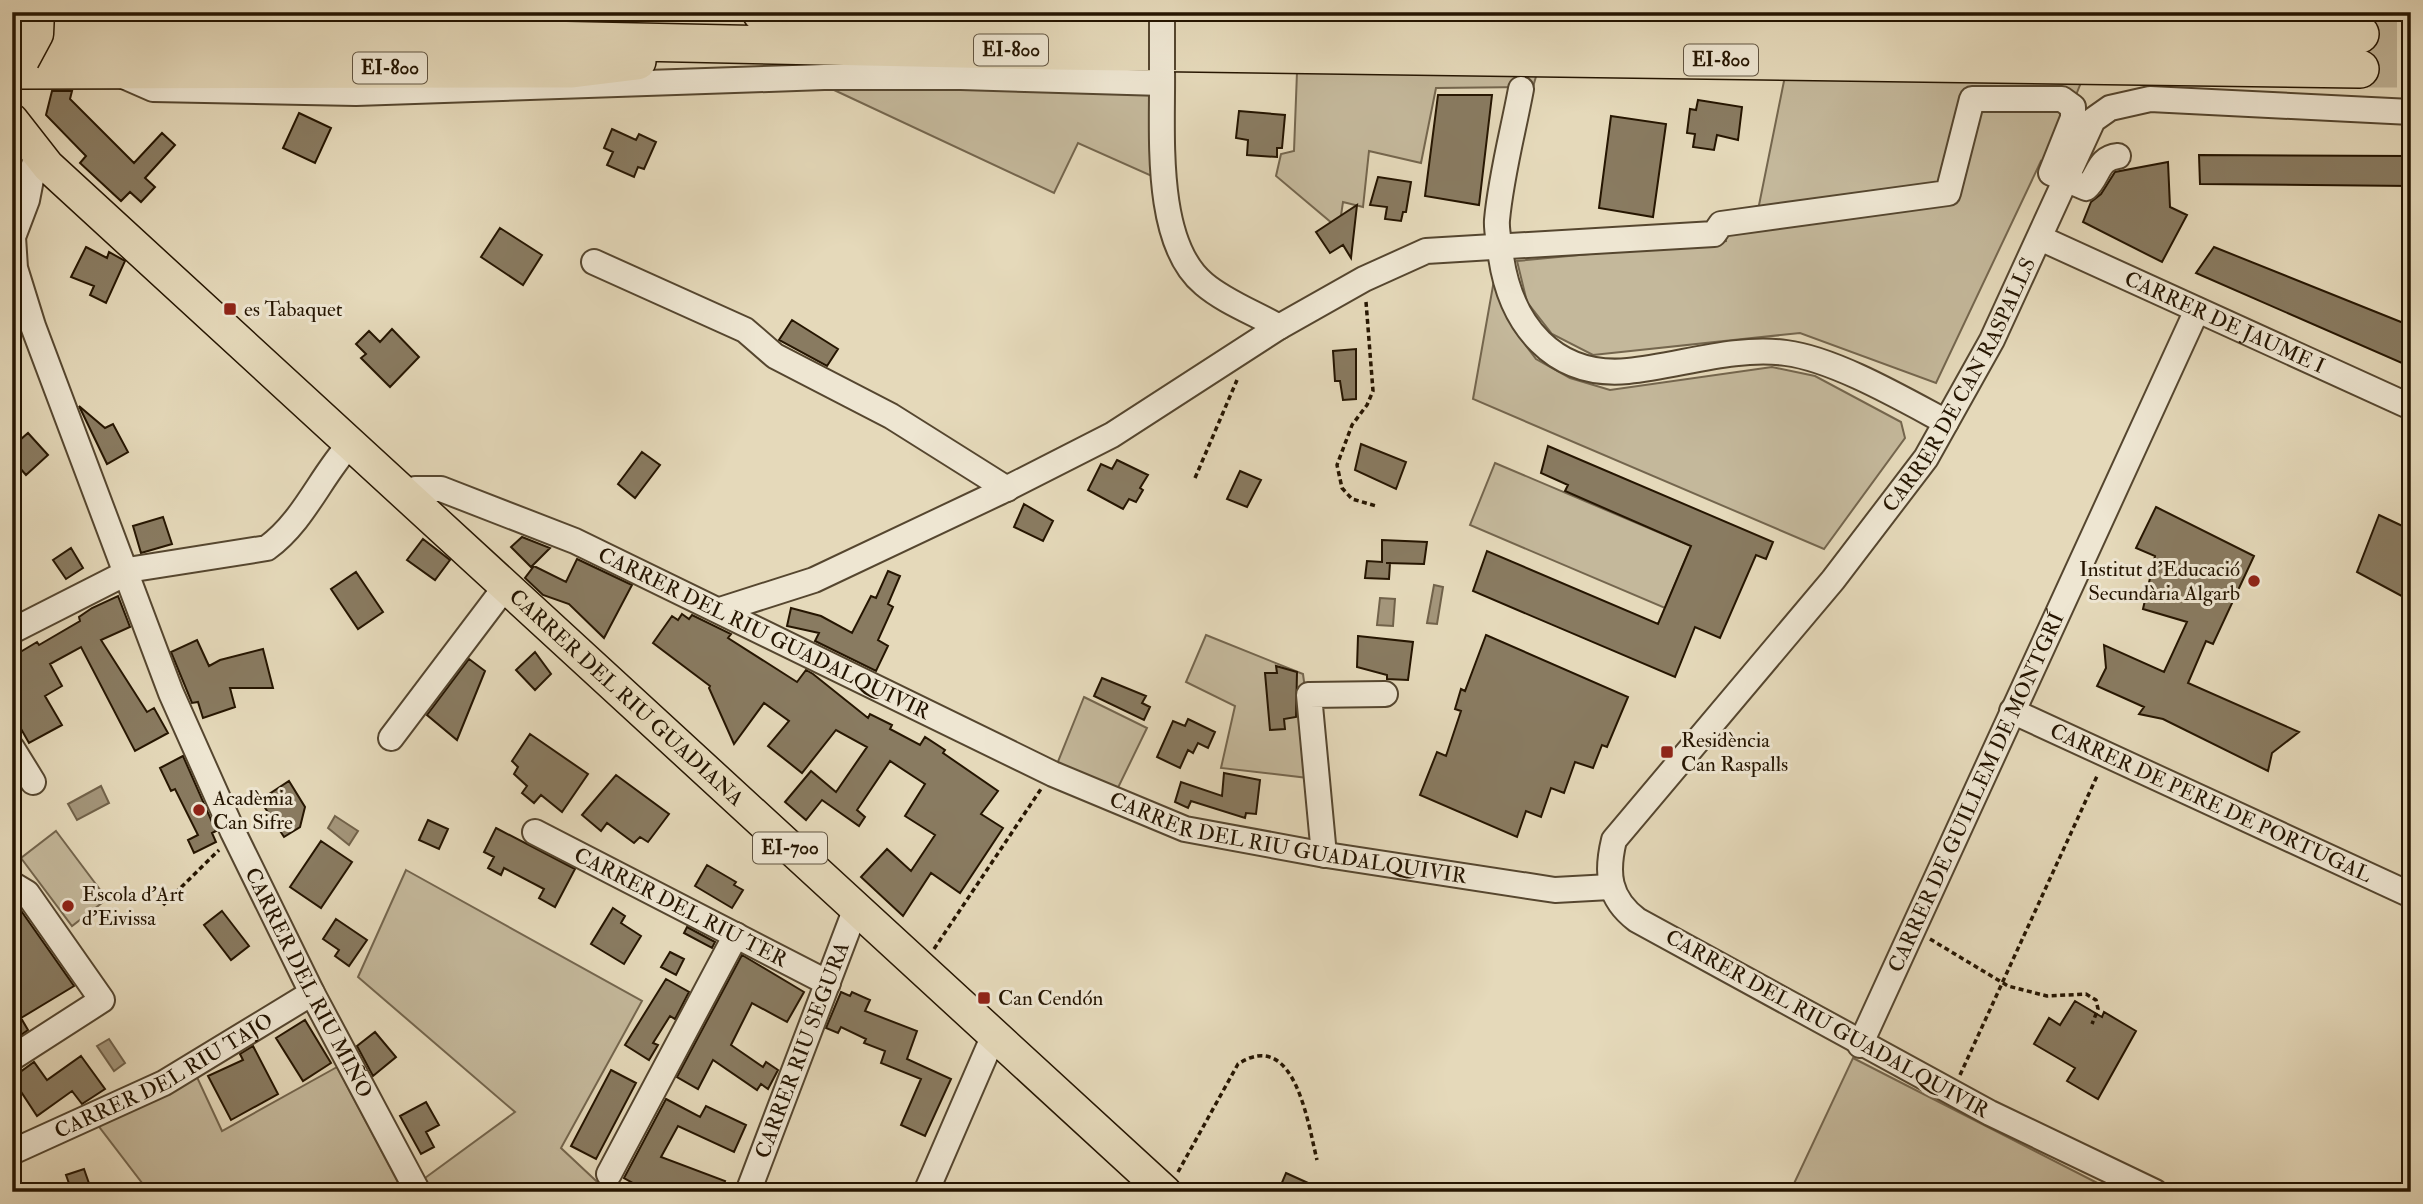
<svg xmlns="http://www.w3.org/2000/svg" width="2423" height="1204" font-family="'IM FELL Double Pica',serif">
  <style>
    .green { fill: #c4b89b; stroke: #74664e; stroke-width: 2 }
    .water { fill: #a4967b; stroke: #71624a; stroke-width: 2 }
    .building { fill: #897b61; stroke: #251501; stroke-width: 2 }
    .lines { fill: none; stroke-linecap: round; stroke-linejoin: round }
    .highway-tunnel { stroke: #bfb295; stroke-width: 37; stroke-dasharray: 37 18; stroke-linecap: butt }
    .minor-casing { stroke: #55462f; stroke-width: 28 }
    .major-casing { stroke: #251501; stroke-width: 35 }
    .highway-casing { stroke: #251501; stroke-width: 40 }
    .path { stroke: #251501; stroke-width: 3.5; stroke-dasharray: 5 3.5; stroke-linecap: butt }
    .minor { stroke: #eee6d2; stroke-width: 24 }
    .major { stroke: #e5d9ba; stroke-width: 32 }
    .highway { stroke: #e5d9ba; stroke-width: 37 }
    .minor-bridge-casing { stroke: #55462f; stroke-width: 28; stroke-linecap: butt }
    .major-bridge-casing { stroke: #251501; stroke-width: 35; stroke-linecap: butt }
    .minor-bridge { stroke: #eee6d2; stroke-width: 24 }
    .major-bridge { stroke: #e5d9ba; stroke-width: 32 }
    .poi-dot { fill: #8f2418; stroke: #eee6d2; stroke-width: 2.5 }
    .labels { text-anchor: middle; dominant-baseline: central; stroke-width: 6; stroke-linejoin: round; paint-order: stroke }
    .shield { fill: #eee6d2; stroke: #615440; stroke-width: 2 }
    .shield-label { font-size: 19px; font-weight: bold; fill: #251501 }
    .poi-label { font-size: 21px; fill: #251501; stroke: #eee6d2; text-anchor: start }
    .street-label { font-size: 21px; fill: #251501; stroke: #eee6d2 }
  </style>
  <rect width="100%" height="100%" fill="#e5d9ba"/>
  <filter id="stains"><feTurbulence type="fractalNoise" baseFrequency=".00286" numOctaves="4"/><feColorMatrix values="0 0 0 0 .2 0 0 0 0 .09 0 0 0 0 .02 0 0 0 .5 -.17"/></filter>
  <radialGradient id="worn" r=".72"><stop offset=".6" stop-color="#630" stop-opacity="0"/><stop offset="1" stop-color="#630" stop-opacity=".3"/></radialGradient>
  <path class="green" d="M 1297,72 L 1537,73 L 1533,87 L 1436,88 L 1421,163 L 1369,151 L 1363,207 L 1343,202 L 1339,229 L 1276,176 L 1281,154 L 1294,151 Z
    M 1785,76 L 2082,80 L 2048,165 L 2041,161 L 1936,383 L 1800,333 L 1593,355 L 1552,334 L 1527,302 L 1517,261 L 1726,241 L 1725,221 L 1756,220 Z
    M 837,85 L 1153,92 L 1154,177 L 1078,143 L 1054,193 L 834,90 Z
    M 1494,280 L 1515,331 L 1536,359 L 1570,378 L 1610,390 L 1772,367 L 1815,376 L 1901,422 L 1905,438 L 1824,549 L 1473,399 Z
    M 1495,463 L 1691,546 L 1665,608 L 1470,525 Z
    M 1206,635 L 1303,674 L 1317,779 L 1221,768 L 1235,706 L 1186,682 Z
    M 1084,697 L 1147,728 L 1113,798 L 1053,774 Z
    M 56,831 L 107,899 L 72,926 L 21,858 Z
    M 406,870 L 642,1001 L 561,1148 L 608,1192 L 433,1192 L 425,1178 L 515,1112 L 358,977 Z
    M 1853,1058 L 2115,1192 L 1790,1192 Z
    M 337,1067 L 403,1192 L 149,1192 L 97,1124 L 196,1075 L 222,1131 Z"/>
  <path class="water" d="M 1434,585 L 1443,587 L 1437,624 L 1427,623 Z
    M 1380,598 L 1395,599 L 1393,626 L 1377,625 Z
    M 101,786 L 109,803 L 77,820 L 68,804 Z
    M 335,816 L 358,831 L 349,845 L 328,828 Z
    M 109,1039 L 125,1063 L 114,1071 L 97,1046 Z"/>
  <path class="building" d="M 52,91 L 72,91 L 70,99 L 134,163 L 162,133 L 175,145 L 145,178 L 155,187 L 141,202 L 130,192 L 121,201 L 80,163 L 86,156 L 46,115 Z
    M 1438,95 L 1492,95 L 1479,205 L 1425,196 Z
    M 1698,100 L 1742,107 L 1738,140 L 1717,135 L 1714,150 L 1693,147 L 1695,134 L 1687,133 L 1690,109 L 1696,110 Z
    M 1239,111 L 1285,115 L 1282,148 L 1277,148 L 1277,157 L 1247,155 L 1248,140 L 1236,138 Z
    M 299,113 L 331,128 L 315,163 L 283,148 Z
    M 1611,116 L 1666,124 L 1653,217 L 1599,208 Z
    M 612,129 L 636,140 L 639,134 L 656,142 L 644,169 L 638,167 L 634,177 L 607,165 L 613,152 L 604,148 Z
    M 2199,155 L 2411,156 L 2411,186 L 2200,184 Z
    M 2168,162 L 2170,207 L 2187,215 L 2162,262 L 2083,222 L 2091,202 L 2101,194 L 2115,172 Z
    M 1378,177 L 1411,182 L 1406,212 L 1403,212 L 1401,221 L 1385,219 L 1387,207 L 1370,205 Z
    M 1357,205 L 1351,258 L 1343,245 L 1330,253 L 1316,232 Z
    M 500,228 L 542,255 L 523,285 L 481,257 Z
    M 86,247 L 107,258 L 109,252 L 125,261 L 106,303 L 90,295 L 94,286 L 71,277 Z
    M 2214,247 L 2411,326 L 2411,367 L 2196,273 Z
    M 792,320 L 838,349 L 827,366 L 779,340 Z
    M 392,329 L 419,357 L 390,387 L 361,358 L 366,354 L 356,344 L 369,331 L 380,342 Z
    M 1356,349 L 1356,399 L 1343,400 L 1340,381 L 1335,381 L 1333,351 Z
    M 79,406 L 105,428 L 113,424 L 128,452 L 107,464 Z
    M 28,433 L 48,455 L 26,475 L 12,459 L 12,447 Z
    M 1361,444 L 1406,462 L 1396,489 L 1355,470 Z
    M 1548,446 L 1773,542 L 1766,559 L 1756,555 L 1720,638 L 1695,627 L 1675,677 L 1473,591 L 1487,551 L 1658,624 L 1691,546 L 1565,491 L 1568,485 L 1541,473 Z
    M 642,452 L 660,465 L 635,498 L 618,484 Z
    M 1117,460 L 1148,475 L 1140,488 L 1143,490 L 1136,502 L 1129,499 L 1123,509 L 1088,490 L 1101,464 L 1112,469 Z
    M 1240,471 L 1261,480 L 1247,507 L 1227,499 Z
    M 1024,504 L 1053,521 L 1043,541 L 1014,527 Z
    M 2156,507 L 2254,556 L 2213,644 L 2206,641 L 2188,683 L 2299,732 L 2272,753 L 2268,771 L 2163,719 L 2139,714 L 2144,707 L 2097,686 L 2106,668 L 2104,645 L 2164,672 L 2187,622 L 2143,609 L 2155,556 L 2136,548 Z
    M 2379,515 L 2411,530 L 2411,601 L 2357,572 Z
    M 163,517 L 172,544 L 141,553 L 133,526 Z
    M 522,537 L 550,548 L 531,567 L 511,547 Z
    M 423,539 L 450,560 L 435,580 L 407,560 Z
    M 1382,540 L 1427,542 L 1424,564 L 1386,563 L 1390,563 L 1389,579 L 1365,578 L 1367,561 L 1382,562 Z
    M 71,548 L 83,568 L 66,579 L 53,560 Z
    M 577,559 L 632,585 L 604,638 L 569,604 L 543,595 L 525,578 L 534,566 L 566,582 Z
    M 888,571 L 900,576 L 888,604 L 893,607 L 878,640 L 888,646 L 876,671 L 815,641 L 819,633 L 787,626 L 791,608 L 821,616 L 852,633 L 871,596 L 876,598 Z
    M 356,572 L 383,612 L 358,629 L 331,589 Z
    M 118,596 L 130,627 L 101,640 L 147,712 L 154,708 L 168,733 L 135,751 L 81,647 L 50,664 L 62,686 L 45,696 L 62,725 L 29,743 L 12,713 L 12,657 L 37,642 L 39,645 L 80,621 L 79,617 L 92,608 Z
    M 682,614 L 689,619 L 692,615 L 731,634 L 728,638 L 797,682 L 806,670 L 813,674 L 868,718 L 870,714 L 892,725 L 890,729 L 920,745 L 925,737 L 945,750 L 943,753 L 998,791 L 981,814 L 1003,828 L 960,893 L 931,873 L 903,916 L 861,877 L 887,849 L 911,871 L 935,835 L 905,816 L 925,784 L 890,761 L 857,810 L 865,817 L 859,826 L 822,800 L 806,820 L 785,802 L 811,771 L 836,792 L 867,747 L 836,730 L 802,773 L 768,746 L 789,721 L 764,703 L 734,744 L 709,688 L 710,686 L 653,643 L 672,616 L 678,620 Z
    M 1486,635 L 1628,697 L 1607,747 L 1602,745 L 1593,768 L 1575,762 L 1564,793 L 1551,788 L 1541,817 L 1526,811 L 1517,837 L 1420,795 L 1437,752 L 1446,756 L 1461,711 L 1455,709 L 1461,689 L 1465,691 Z
    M 1358,636 L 1413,642 L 1408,680 L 1387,679 L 1387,675 L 1357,667 Z
    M 197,640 L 209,666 L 220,660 L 263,649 L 273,688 L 230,688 L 235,707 L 203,718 L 198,702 L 192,703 L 171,652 Z
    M 535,652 L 551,674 L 535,690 L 516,670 Z
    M 469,659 L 485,671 L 457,740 L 427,715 Z
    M 1276,666 L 1297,672 L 1296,717 L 1284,719 L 1285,729 L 1270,730 L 1265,673 L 1277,673 Z
    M 1102,678 L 1146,696 L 1142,703 L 1150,707 L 1144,720 L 1094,696 Z
    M 1188,719 L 1215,732 L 1208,748 L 1198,743 L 1193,753 L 1188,750 L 1180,768 L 1157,757 L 1173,721 L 1185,726 Z
    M 530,734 L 588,774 L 562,812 L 541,795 L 534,803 L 522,793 L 527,786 L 514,774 L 518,767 L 512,761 Z
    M 183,756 L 216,831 L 212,833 L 216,842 L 194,853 L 188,840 L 198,835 L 175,789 L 171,791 L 160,768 Z
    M 1224,773 L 1260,780 L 1256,814 L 1246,813 L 1245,818 L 1191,801 L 1188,808 L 1175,802 L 1181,782 L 1222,796 Z
    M 616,775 L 669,814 L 648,842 L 640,837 L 634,843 L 607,823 L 601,831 L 582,815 Z
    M 289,781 L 305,807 L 300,827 L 284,837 L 260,800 Z
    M 428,820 L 448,829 L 439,849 L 419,840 Z
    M 496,828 L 575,869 L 555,907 L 539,898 L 544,889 L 504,868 L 501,875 L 488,868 L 494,857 L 484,852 Z
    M 321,841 L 352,862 L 321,908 L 290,887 Z
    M 707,865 L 736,882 L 734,885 L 743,890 L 732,908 L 695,886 Z
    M 613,908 L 625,916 L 621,923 L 641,936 L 624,964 L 591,944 Z
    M 222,911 L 249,946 L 231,960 L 204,925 Z
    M 22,912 L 74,986 L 21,1018 L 28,1030 L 15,1039 L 12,918 Z
    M 336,919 L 367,940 L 349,966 L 335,956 L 339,950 L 323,939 Z
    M 687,927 L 715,942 L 712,948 L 684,933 Z
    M 670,952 L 684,959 L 676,975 L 661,967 Z
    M 742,955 L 804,992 L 787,1022 L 752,1003 L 731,1045 L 763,1067 L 766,1062 L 778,1070 L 768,1089 L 761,1084 L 757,1090 L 713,1060 L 698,1089 L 677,1077 Z
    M 666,979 L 689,992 L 675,1019 L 670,1016 L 653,1043 L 658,1045 L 649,1060 L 625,1045 Z
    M 841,992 L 850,996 L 852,992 L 870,1000 L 865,1011 L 917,1031 L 907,1059 L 951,1079 L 925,1136 L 901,1125 L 921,1079 L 881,1063 L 885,1051 L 864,1043 L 866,1039 L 841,1027 L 838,1033 L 826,1028 Z
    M 2075,1001 L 2102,1017 L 2104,1012 L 2136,1031 L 2098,1099 L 2067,1081 L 2075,1068 L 2034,1044 L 2049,1018 L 2060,1025 Z
    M 305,1020 L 331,1063 L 303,1081 L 276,1038 Z
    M 375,1032 L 396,1057 L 373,1076 L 357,1046 Z
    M 253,1046 L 278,1094 L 231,1120 L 208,1076 L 243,1060 L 240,1054 Z
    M 81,1056 L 105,1089 L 82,1104 L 72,1091 L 37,1116 L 12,1078 L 34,1062 L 47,1080 Z
    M 611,1070 L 636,1083 L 596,1159 L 571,1146 Z
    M 666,1099 L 700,1117 L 706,1106 L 746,1125 L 734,1152 L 678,1126 L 661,1157 L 725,1181 L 720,1192 L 681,1192 L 663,1184 L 659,1192 L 649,1192 L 624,1178 Z
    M 426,1102 L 439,1125 L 426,1132 L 434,1147 L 421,1154 L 400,1116 Z
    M 84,1169 L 92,1192 L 72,1192 L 66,1175 Z
    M 1286,1173 L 1328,1192 L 1278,1192 Z"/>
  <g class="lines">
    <path class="highway-tunnel" d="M 2360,34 L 2411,34
      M 2360,69 L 2411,69"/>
    <defs>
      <g id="minor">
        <path d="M 1162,70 C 1163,131 1153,242 1204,284 C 1225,302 1255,313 1279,327"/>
        <path d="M 121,75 L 153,89 L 356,93 L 824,77 L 961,77 L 1162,83"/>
        <path d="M 1521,89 C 1513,132 1501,176 1497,220 C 1496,231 1500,245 1501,257 C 1511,324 1553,378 1628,371 C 1679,366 1734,346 1786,353 C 1834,359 1903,399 1946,422"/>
        <path id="s1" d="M 35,159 L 27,200 L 13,237 L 15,268 L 33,326 L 171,693 L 233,832 L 312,993 L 418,1192"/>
        <path id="s2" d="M 2040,238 L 2411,407"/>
        <path d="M 594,262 L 745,330 L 775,356 L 891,416 L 1007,489"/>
        <path id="s3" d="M 408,496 L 415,489 L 441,489 L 575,541 L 1053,774 L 1185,829 L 1320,854 L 1555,890 L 1610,887"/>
        <path d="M 720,610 L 814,580 L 1000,492 L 1112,435 L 1279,327 L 1364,279 L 1426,251 L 1714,234 L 1721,224 L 1948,193 L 1972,99 L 2062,99 L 2073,107 L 2073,118 L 2051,173 L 2086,188 C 2099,177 2097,158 2118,156"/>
        <path d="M 12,631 L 134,569 L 267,548 C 304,521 320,477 350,444"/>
        <path id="s4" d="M 2012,711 L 2411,895"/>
        <path d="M 391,738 L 506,586"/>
        <path d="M 12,748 L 33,782"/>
        <path id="s5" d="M 535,832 L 828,983"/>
        <path d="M 1324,855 L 1309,695 L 1385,694"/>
        <path d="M 12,884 L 27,893 L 102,1000 L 12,1058"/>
        <path id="s6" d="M 1860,1045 L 2197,310"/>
        <path id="s7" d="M 12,1152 L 164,1083 L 312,993"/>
        <path d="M 609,1174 L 736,935"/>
        <path id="s8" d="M 748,1192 L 856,908"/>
        <path d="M 926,1192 L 994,1035"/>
        <path id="s9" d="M 2155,1192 L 1990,1113 L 1637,920 C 1608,898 1606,873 1614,840 L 1833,580 L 1926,458 L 1992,340 L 2093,120 L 2110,108 L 2150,99 L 2411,112"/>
      </g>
      <g id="major">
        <path id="s10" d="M 12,120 L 48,166 L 1165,1192"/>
      </g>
      <path id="highway" d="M 761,12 L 2360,34
        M 12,35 L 452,38 L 1054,51 L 2360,69
        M 12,70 L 572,69 L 637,61"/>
    </defs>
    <use href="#minor" class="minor-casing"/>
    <use href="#major" class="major-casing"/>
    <use href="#highway" class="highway-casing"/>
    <path class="path" d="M 1366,302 L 1373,391 L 1367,405 L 1352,425 L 1337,465 L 1342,488 L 1352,499 L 1376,506
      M 1195,478 L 1237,380
      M 163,905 L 219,850
      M 1930,939 L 2008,986 L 2047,996 L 2086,994 L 2096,1000 L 2098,1009 L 2092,1024
      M 934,949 L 1041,789
      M 1960,1075 L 2098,774
      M 1178,1172 L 1238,1064 C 1295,1027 1308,1124 1317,1160"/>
    <use href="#minor" class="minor"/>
    <use href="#major" class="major"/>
    <use href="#highway" class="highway"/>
    <defs>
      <path id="minor-bridge" d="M 1162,70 L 1162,12"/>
      <path id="major-bridge" d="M 23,60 L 37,34 L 38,12"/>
    </defs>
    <use href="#minor-bridge" class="minor-bridge-casing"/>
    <use href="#major-bridge" class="major-bridge-casing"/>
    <use href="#minor-bridge" class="minor-bridge"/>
    <use href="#major-bridge" class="major-bridge"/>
  </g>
  <g class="poi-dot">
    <rect x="223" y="302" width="14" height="14" rx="3.5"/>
    <circle cx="2254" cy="581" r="7"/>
    <rect x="1660" y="745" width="14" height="14" rx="3.5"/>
    <circle cx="199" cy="810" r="7"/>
    <circle cx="68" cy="906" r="7"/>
    <rect x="977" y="991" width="14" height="14" rx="3.5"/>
  </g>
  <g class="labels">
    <g class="shield">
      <rect x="974" y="34.5" width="74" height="31" rx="5"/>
      <rect x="1684" y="44.5" width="74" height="31" rx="5"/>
      <rect x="353" y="52.5" width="74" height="31" rx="5"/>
      <rect x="753" y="832.5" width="74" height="31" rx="5"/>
    </g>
    <g class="shield-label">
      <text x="1011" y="50">EI-800</text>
      <text x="1721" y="60">EI-800</text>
      <text x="390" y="68">EI-800</text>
      <text x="790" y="848">EI-700</text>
    </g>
    <g class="poi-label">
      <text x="244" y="309">es Tabaquet</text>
      <text x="2240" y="569" text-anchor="end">Institut d'Educació<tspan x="2240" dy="24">Secundària Algarb</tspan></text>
      <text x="1681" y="740">Residència<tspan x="1681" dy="24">Can Raspalls</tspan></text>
      <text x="213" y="798">Acadèmia<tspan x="213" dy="24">Can Sifre</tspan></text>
      <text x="82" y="894">Escola d'Art<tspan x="82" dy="24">d'Eivissa</tspan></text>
      <text x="998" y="998">Can Cendón</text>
    </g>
    <g class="street-label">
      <text stroke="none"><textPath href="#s2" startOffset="203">CARRER DE JAUME I</textPath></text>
      <text stroke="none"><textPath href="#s9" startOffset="1248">CARRER DE CAN RASPALLS</textPath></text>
      <text stroke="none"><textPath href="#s3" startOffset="390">CARRER DEL RIU GUADALQUIVIR</textPath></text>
      <text stroke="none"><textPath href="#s10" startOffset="844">CARRER DEL RIU GUADIANA</textPath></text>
      <text stroke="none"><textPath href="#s6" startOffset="278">CARRER DE GUILLEM DE MONTGRÍ</textPath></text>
      <text stroke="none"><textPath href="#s4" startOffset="219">CARRER DE PERE DE PORTUGAL</textPath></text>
      <text stroke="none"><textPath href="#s3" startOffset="957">CARRER DEL RIU GUADALQUIVIR</textPath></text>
      <text stroke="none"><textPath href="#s5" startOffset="164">CARRER DEL RIU TER</textPath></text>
      <text stroke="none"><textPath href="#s1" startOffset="886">CARRER DEL RIU MIÑO</textPath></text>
      <text transform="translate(1827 1024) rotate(29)">CARRER DEL RIU GUADALQUIVIR</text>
      <text stroke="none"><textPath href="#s8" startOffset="152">CARRER RIU SEGURA</textPath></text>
      <text stroke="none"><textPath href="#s7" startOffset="170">CARRER DEL RIU TAJO</textPath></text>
    </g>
  </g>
  <rect width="2423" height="1204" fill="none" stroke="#e5d9ba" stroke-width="42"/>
  <rect x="14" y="14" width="2395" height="1176" fill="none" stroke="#251501" stroke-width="3.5"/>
  <rect x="21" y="21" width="2381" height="1162" fill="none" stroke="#251501" stroke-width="2"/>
  <rect width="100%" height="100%" filter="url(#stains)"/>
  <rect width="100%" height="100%" fill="url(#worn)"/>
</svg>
